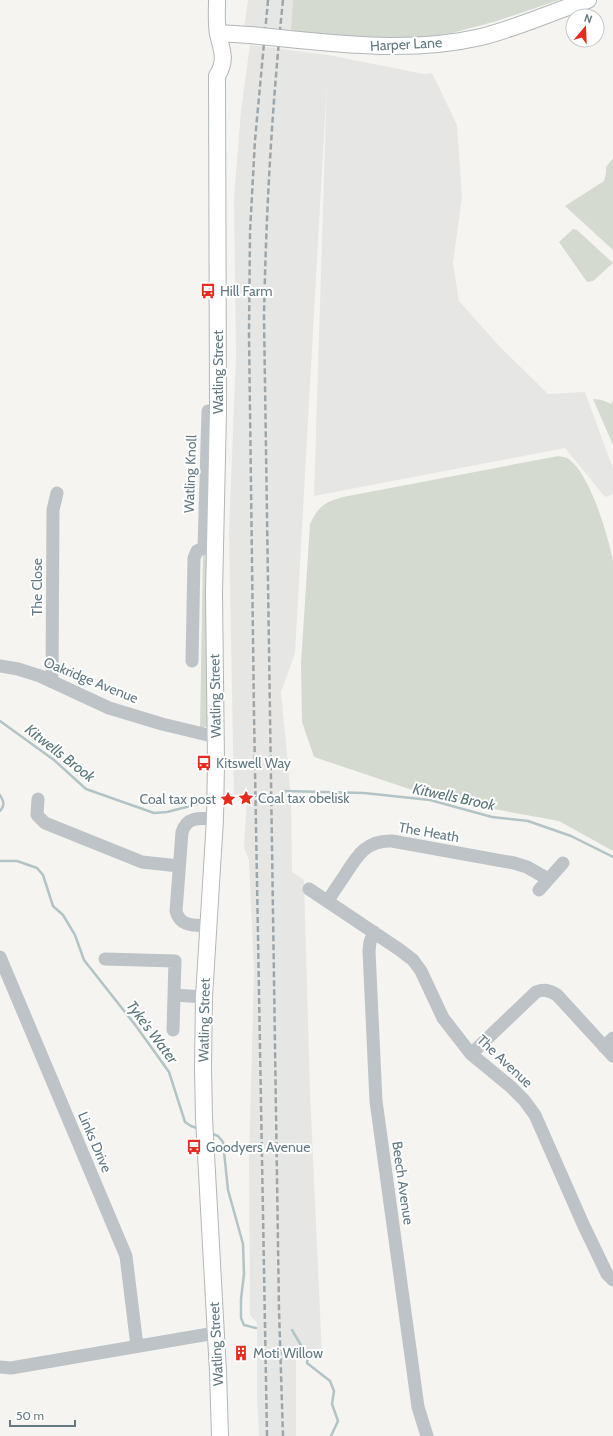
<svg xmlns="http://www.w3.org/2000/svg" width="613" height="1436" font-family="Cabin,sans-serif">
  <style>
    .built { fill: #e6e6e5 }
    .green { fill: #d5dad0 }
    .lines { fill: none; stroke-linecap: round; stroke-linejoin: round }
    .stream { stroke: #b2c4c5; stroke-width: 2.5 }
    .major-casing { stroke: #b1b7ba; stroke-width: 18 }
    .minor { stroke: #bdc3c6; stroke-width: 13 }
    .major { stroke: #fff; stroke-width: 16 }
    .rail { stroke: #9ca6aa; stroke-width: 2.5; stroke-dasharray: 6 3; stroke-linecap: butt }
    .major-bridge-casing { stroke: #b1b7ba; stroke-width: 18; stroke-linecap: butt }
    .major-bridge { stroke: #fff; stroke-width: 16 }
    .labels { text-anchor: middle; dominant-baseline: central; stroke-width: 4; stroke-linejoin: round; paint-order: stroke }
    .street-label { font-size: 14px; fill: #637a83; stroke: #fff }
    .poi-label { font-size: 14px; fill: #637a83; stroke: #fff; text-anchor: start }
    .water-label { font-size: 15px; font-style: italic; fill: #5a7679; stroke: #fff }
  </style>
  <rect width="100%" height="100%" fill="#f5f4f1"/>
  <path class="built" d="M 248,0 L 533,0 L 324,32 L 244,28 Z
    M 250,45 L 328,55 L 424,74 L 432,73 L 457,125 L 462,197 L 453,263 L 459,301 L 500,347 L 548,394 L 585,392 L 613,469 L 613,494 L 605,497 L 565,448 L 314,496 L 327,81 L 295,653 L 281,692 L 291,796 L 292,872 L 304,880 L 310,1092 L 322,1356 L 296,1360 L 296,1436 L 259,1436 L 257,1396 L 257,1323 L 250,1315 L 249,1160 L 254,971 L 249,860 L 244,848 L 247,795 L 234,796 L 229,533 L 236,355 L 234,198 L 241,111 Z"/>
  <path class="green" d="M 293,0 L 559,0 L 497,21 L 452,33 L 405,40 L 291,33 Z
    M 613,158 L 613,250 L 565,206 L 604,181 L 606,173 L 606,167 Z
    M 573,229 L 577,230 L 613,263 L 593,281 L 587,282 L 559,242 Z
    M 593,399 L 602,400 L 611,404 L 613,400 L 613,445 Z
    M 558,456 C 560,456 564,457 567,458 C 590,472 608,536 613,561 L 613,851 L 559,821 L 439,799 L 314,757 L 302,722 L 301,663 L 310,524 C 318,507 324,502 343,497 Z
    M 205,552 L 208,554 L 208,726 L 200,729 L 203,553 Z"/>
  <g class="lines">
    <path class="stream" d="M 0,721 L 54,760 L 86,789 L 154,813 L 167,812 L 202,803
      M 284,791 L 364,793 L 430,800 L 492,817 L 528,821 L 571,836 L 613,857
      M 0,795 C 4,802 5,805 0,811
      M 0,861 L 17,861 L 37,868 L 43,875 L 53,906 L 63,915 L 75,935 L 84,960 L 136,1026 L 169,1072 L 185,1122 L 191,1126 L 200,1129
      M 210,1133 L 218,1136 L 223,1142 L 228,1190 L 243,1244 L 244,1274 L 241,1299 L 241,1318 L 244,1325 L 256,1328
      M 292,1330 L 308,1357 L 307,1363 L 330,1381 L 334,1391 L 332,1404 L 338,1421 L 331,1436"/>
    <defs>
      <path id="major" d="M 217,0 C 217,11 216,24 218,34 C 222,51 227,60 217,76 L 218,411 L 214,593 L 216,763 L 215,819 L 204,997 L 203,1067 L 204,1118 L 218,1372 L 220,1436
        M 218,33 L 250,35
        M 299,40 C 359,46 421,51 481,37 C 517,28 552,12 588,0"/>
    </defs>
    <use href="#major" class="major-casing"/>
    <path class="minor" d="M 192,661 L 194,558 L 197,551 L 204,548 L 208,411 L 218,411
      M 0,666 L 18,669 L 40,676 L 109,708 L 162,724 L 216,737
      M 52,682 L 53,510 L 57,493
      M 38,799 L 37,815 L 45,823 L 142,862 L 179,866
      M 309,889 L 400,950 L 413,960 L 421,971 L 443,1018 L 471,1054 L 511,1087 L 524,1100 L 535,1115 L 583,1224 L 607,1274 L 613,1280
      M 539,890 L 563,863
      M 328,901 C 333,892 339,884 345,875 C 357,856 366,840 392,841 L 514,863 L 527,867 L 548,879
      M 208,926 C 194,925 180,927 176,911 L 182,832 C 187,816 200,818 215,819
      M 374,932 L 370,942 L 369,951 L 376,1101 L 418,1407 L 427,1436
      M 0,957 L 126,1256 L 137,1346
      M 105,959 L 175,961 L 173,1030
      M 174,995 L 204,997
      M 604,1047 L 613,1038
      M 471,1054 L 536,992 C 544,989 549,990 557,995 L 613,1056
      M 0,1367 L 11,1368 L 215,1333"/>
    <use href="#major" class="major"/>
    <path class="rail" d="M 283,0 C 272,106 266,211 264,317 L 279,1310 L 283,1436
      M 267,1436 L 254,715 L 249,334 L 250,232 L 255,140 L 268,0"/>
    <defs>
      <path id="major-bridge" d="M 250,35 L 299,40"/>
    </defs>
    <use href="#major-bridge" class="major-bridge-casing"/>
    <use href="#major-bridge" class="major-bridge"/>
  </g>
  <defs>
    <symbol id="bus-bare" viewBox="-9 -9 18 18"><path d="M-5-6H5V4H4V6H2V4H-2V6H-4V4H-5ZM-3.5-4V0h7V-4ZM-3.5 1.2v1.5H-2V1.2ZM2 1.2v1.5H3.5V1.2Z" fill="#e72b1f" stroke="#fff" stroke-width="2.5" paint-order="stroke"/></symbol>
    <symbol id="sight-bare" viewBox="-9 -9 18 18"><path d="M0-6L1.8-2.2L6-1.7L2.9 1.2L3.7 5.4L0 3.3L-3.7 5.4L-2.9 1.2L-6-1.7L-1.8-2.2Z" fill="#e72b1f" stroke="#fff" stroke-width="2.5" paint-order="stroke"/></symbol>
    <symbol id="building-bare" viewBox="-9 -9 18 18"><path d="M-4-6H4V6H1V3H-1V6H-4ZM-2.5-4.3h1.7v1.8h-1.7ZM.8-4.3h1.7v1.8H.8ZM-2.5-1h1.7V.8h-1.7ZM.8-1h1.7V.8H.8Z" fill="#e72b1f" stroke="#fff" stroke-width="2.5" paint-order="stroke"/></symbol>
  </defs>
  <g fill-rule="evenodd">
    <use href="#bus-bare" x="197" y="280" width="22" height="22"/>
    <use href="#bus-bare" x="193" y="752" width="22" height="22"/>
    <use href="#sight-bare" x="235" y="787" width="22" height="22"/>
    <use href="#sight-bare" x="217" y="788" width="22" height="22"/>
    <use href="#bus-bare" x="183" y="1136" width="22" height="22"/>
    <use href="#building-bare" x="230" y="1342" width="22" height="22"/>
  </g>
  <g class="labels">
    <g class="street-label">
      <text transform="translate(406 44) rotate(-3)">Harper Lane</text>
      <text transform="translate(218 372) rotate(-90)">Watling Street</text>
      <text transform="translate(190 474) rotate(-88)">Watling Knoll</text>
      <text transform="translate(37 587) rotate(-90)">The Close</text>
      <text transform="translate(91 680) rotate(22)">Oakridge Avenue</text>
      <text transform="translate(215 696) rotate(-91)">Watling Street</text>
      <text transform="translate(429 832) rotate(10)">The Heath</text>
      <text transform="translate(204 1020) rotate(-89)">Watling Street</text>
      <text transform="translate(505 1061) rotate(43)">The Avenue</text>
      <text transform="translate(95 1142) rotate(67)">Links Drive</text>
      <text transform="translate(403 1183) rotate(82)">Beech Avenue</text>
      <text transform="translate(216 1344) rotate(-93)">Watling Street</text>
    </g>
    <g class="poi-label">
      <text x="220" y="291">Hill Farm</text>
      <text x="216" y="763">Kitswell Way</text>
      <text x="258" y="798">Coal tax obelisk</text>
      <text x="216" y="799" text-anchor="end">Coal tax post</text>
      <text x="206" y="1147">Goodyers Avenue</text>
      <text x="253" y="1353">Moti Willow</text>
    </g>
    <g class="water-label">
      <text transform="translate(60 753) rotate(38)">Kitwells Brook</text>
      <text transform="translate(454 797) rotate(12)">Kitwells Brook</text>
      <text transform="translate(152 1032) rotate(53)">Tyke's Water</text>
    </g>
  </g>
  <g transform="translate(585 28) rotate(19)"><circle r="19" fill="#ffffff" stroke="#c1cacd"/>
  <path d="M0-3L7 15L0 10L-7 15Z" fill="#e72b1f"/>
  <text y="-6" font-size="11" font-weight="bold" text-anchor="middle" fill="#637a83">N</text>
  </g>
  <path d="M10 1420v6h65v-6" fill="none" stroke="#637a83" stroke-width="2"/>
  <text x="16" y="1420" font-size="12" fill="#637a83" stroke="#ffffff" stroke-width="3" paint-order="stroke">50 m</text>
</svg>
